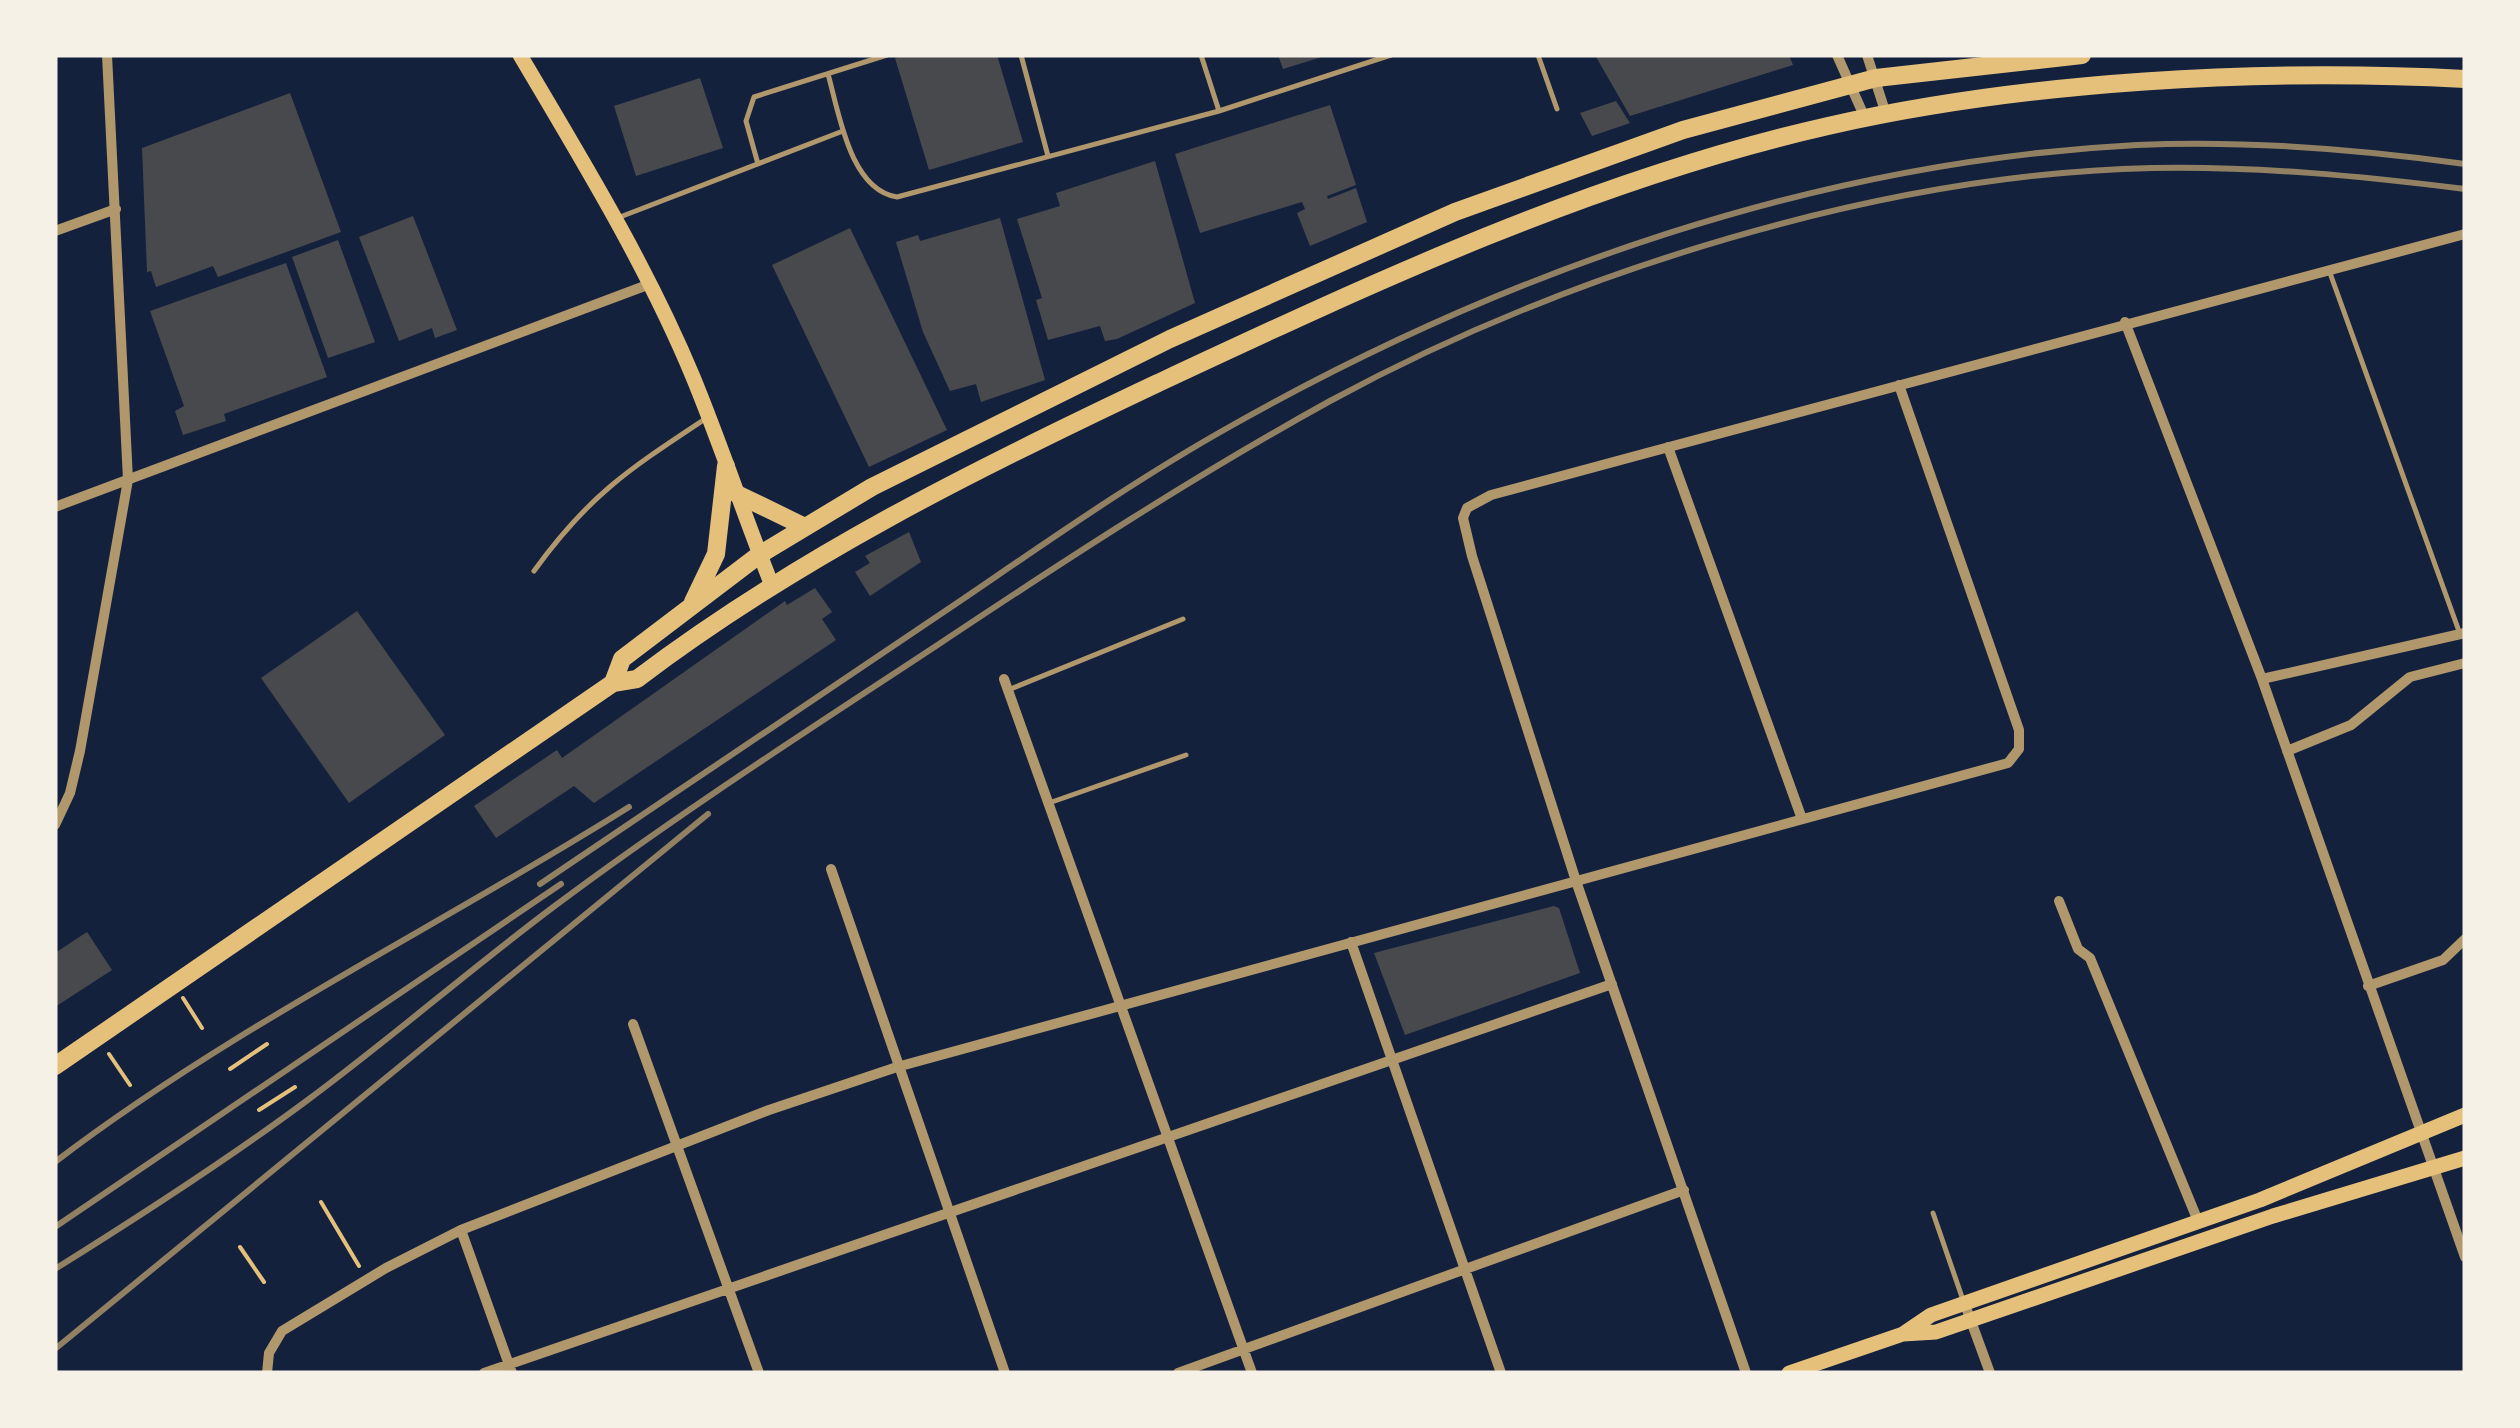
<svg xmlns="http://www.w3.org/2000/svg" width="2520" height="1428" font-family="'Sofia Sans Condensed',sans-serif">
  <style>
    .building { fill: #48494c }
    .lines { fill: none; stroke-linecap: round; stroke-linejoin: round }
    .path { stroke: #e5c07b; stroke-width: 4 }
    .service { stroke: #b1986c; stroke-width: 5 }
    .minor { stroke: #b1986c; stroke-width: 10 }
    .secondary { stroke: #e5c07b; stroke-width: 15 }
    .primary { stroke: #e5c07b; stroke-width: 18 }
    .rail { stroke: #918062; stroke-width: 6 }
  </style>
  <rect width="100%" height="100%" fill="#14213d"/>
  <path class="building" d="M 905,55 L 997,55 L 1023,142 L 929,170 L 895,58 Z
    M 1278,55 L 1325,55 L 1325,56 L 1283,69 Z
    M 1595,55 L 1789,55 L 1793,65 L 1630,116 Z
    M 700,78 L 723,148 L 636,176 L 614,106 Z
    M 290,93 L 341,232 L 218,277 L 213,266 L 156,287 L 151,271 L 147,272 L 142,148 Z
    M 1616,101 L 1630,123 L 1592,136 L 1580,113 Z
    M 1330,105 L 1356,185 L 1327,196 L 1328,199 L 1356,188 L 1367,222 L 1310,246 L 1297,213 L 1305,209 L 1302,202 L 1200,233 L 1175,154 Z
    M 1155,161 L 1195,303 L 1117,339 L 1105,341 L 1100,326 L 1048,340 L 1036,300 L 1042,298 L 1017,219 L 1060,206 L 1056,193 Z
    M 413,216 L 457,330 L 435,338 L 432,328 L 399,341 L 359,237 Z
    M 1000,218 L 1045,380 L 981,402 L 976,384 L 950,391 L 923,332 L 896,242 L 918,235 L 920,241 Z
    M 850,228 L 947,430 L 869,467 L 772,265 Z
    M 338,240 L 375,342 L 328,358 L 292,257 Z
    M 286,263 L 327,377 L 224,414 L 226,421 L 183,435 L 175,411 L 184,406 L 150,311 Z
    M 909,532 L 921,562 L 870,596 L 855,572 L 870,563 L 865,556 Z
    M 815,588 L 832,612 L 822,619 L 836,640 L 594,803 L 574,786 L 496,838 L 474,806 L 557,750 L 562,758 L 785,601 L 787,605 Z
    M 357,611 L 445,735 L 349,803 L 261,678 Z
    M 1554,906 L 1559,908 L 1580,973 L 1405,1035 L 1374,953 Z
    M 87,932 L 112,970 L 55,1007 L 55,953 Z"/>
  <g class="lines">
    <path class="path" d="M 183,998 L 202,1028
      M 109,1054 L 130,1085
      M 230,1069 L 267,1044
      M 259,1110 L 295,1087
      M 321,1202 L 359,1266
      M 240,1247 L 264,1282"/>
    <path class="service" d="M 1021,55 L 1048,156
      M 1201,55 L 1219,111
      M 1538,55 L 1557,109
      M 828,74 C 839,113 850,190 897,197 L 1219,111 L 1391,55
      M 758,164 L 746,121 L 754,97 L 887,55
      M 620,217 L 843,131
      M 2330,273 L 2460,634
      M 534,571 C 589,495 628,470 705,419
      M 1008,690 L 1183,619
      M 1049,803 L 1186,755
      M 1933,1213 L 1963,1300"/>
    <path class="minor" d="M 1837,55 L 1865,118
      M 1867,55 L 1886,114
      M 55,231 L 116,209
      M 2125,322 L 2262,679 L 2465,1257
      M 1668,447 L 1802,819
      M 55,507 L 650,284
      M 1004,679 L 1252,1373
      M 2262,679 L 2465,633
      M 2287,751 L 2351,725 L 2410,677 L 2465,663
      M 55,825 L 70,793 L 80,751 L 128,480 L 107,55
      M 831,869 L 1005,1373
      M 2059,901 L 2078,949 L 2090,958 L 2198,1221
      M 1351,942 L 1501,1373
      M 2368,986 L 2443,960 L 2465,939
      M 633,1024 L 759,1373
      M 461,1230 L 512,1373
      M 1964,1302 L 1990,1373
      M 267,1373 L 269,1353 L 282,1331 L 386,1268 L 461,1230 L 769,1110 L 897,1067 L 2008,763 L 2019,749 L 2019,730 L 1899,385
      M 484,1373 L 1612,984
      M 1178,1373 L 1684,1190
      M 1746,1373 L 1576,881 L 1472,556 L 1463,518 L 1467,508 L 1491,495 L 1643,454 L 2465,234"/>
    <path class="secondary" d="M 520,55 C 582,160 646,264 693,377 C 721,445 744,515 771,583
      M 1903,1334 L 1931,1315 L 2260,1200 L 2465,1115
      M 1789,1373 L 1903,1334 L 1936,1332 L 2273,1216 L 2465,1158"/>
    <path class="primary" d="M 737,494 L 803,526
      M 693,602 L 716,554 L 726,466
      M 613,683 L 622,659 L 759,555 L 872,487 L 1170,339 L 1455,212 L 1683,130 L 1876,78 L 2082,55
      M 55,1066 L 613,683 L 637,679 C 798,557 976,469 1158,383 C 1374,282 1594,179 1828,126 C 2026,81 2262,68 2465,79"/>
    <path class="rail" d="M 540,884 C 681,789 822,693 963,599 C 1051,539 1138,478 1231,426 C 1506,271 1819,161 2137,145 C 2246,140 2356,149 2465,164
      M 55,1162 C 235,1025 438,927 629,807
      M 55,1227 L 561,884
      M 55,1269 C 140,1216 224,1162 305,1102 C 389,1040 468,971 552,908 C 676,815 807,731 936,646 C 1065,560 1194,476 1330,401 C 1568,272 1881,174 2152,168 C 2257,166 2361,176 2465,189
      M 55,1349 L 708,814"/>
  </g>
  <rect width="2520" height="1428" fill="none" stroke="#f6f1e7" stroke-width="115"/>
</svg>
